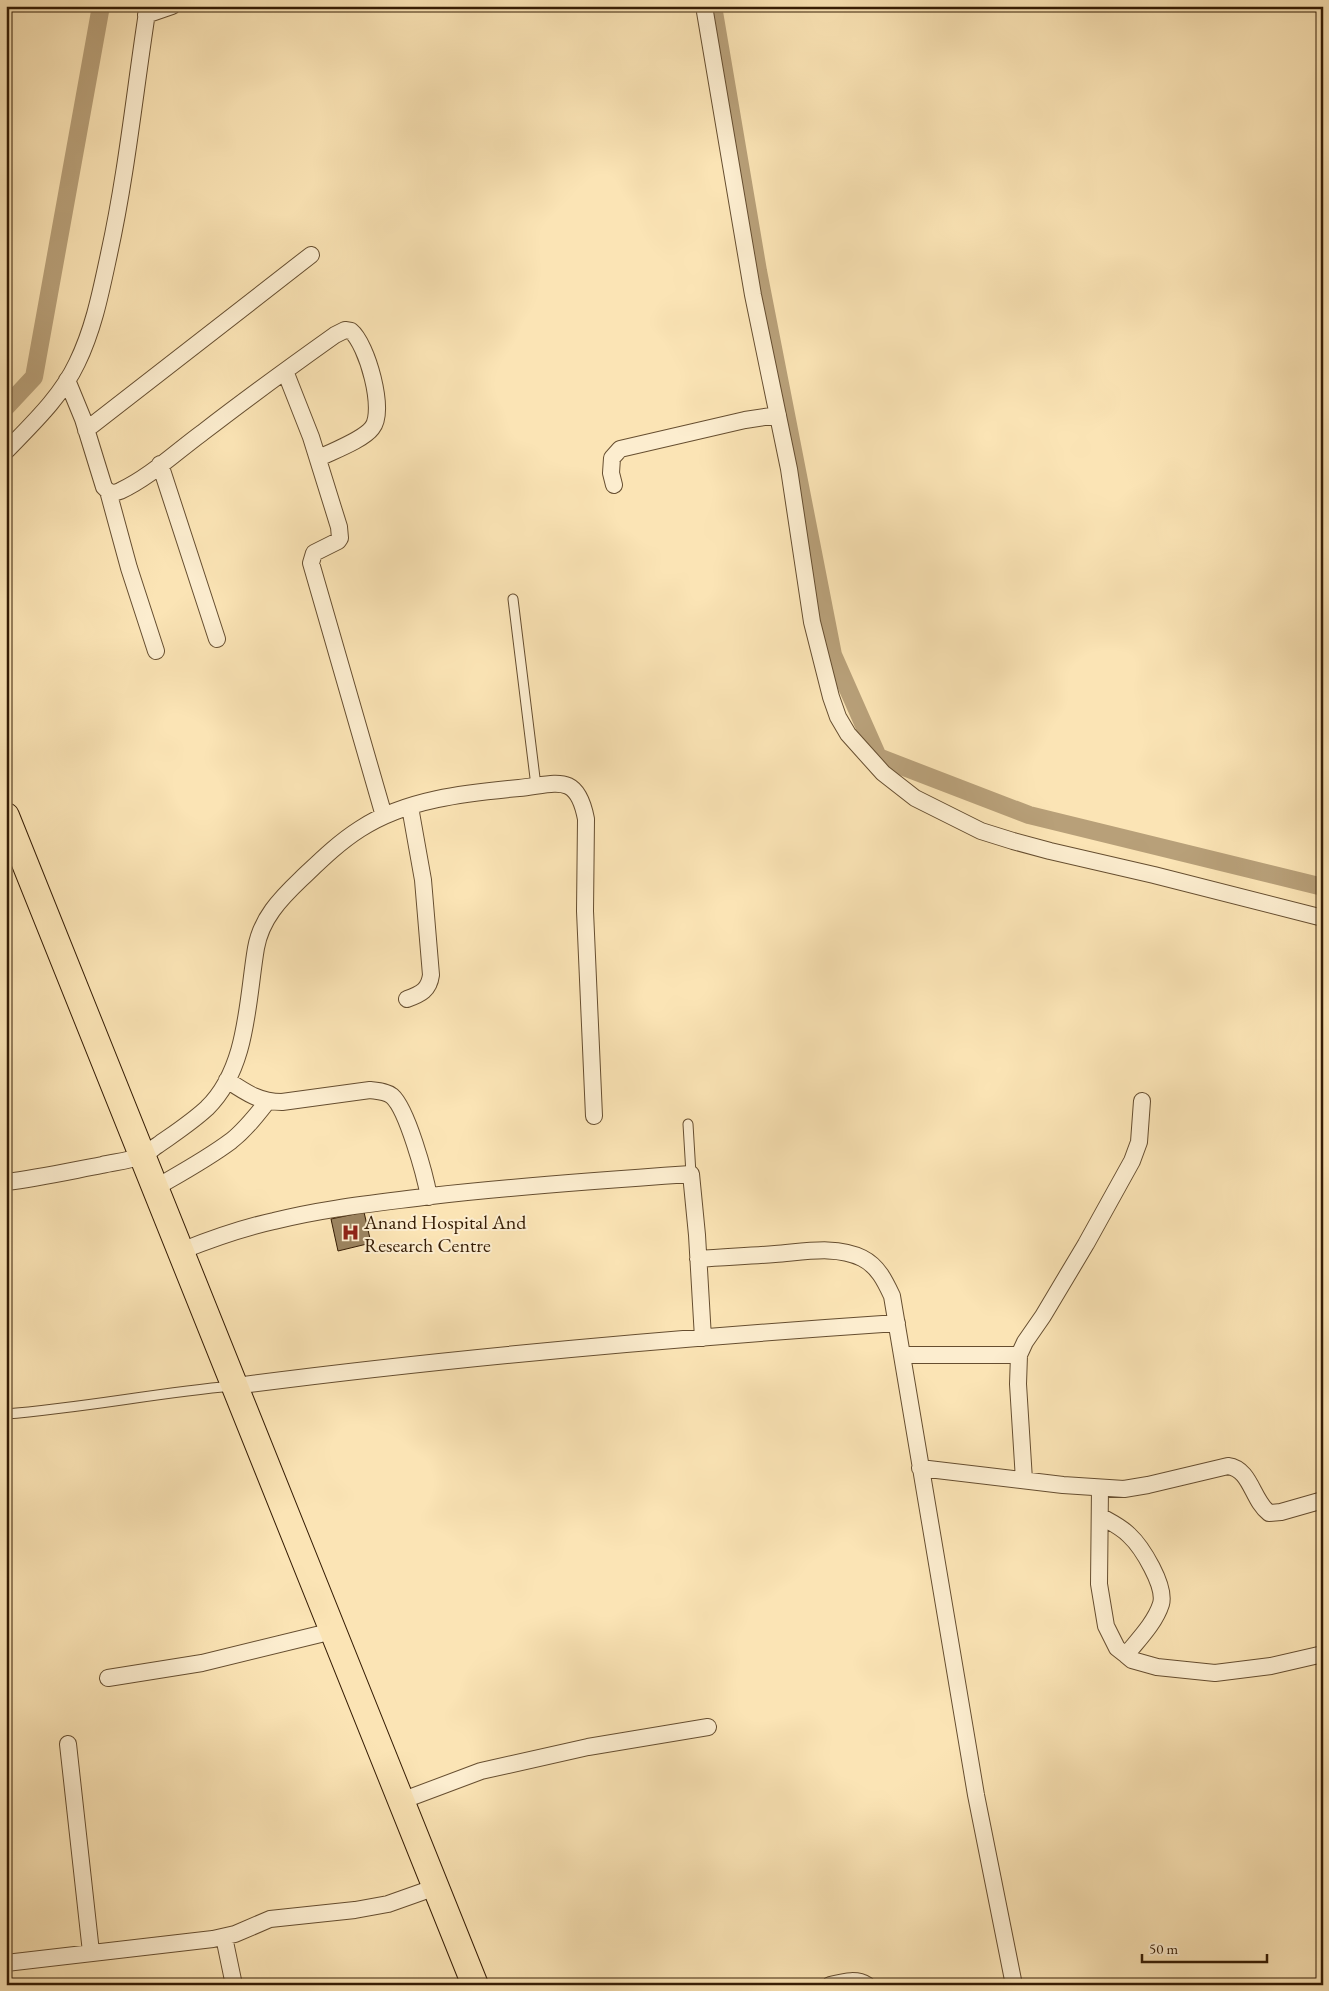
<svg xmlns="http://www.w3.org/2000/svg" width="1329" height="1991" font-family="'EB Garamond',serif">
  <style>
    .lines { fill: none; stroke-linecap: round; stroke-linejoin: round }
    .canal { stroke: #b8a079; stroke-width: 18 }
    .building { fill: #9c8460; stroke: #351c04 }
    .lane-casing { stroke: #664e30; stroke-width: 11 }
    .street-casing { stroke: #664e30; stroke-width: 18 }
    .primary-casing { stroke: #351c04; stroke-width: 28 }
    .lane { stroke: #fcedcf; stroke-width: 9 }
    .street { stroke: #fcedcf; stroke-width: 16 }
    .primary { stroke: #fbe4b5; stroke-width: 26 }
    .labels { text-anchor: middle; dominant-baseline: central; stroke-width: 4; stroke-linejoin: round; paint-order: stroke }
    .poi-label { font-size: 20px; fill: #351c04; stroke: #fcedcf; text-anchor: start }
  </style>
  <rect width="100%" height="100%" fill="#fbe4b5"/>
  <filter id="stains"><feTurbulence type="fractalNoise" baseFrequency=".004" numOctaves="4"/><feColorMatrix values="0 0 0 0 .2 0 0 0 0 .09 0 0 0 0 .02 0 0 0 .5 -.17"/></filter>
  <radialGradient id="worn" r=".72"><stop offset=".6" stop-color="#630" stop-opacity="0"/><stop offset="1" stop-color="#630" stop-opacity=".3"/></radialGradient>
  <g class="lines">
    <path class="canal" d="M 713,6 L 758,271 L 833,655 L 878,757 L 1029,815 L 1323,887
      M 6,407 L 34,377 L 101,6"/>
  </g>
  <path class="building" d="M 364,1212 L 371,1243 L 338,1251 L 331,1219 Z"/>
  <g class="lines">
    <defs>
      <path id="lane" d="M 513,599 L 536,786
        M 688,1124 L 691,1174
        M 6,1414 C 82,1408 156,1393 232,1386"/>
      <path id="street" d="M 704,6 L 753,295 L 789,469 L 812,622 L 831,697 L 838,717 L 848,734 L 883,773 L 915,798 L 981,831 L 1013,841 L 1050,851 L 1154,875 L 1323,918
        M 146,15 L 172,6
        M 285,371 L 311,437 L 339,527 L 340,538 L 338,541 L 314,553 L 311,563 L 384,816
        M 67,380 L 83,419 L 104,487 C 109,493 113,494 120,491 C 150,477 176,452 202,433 C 246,399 290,367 335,335 L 345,330 L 351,331 C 367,344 386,411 372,428 C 363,440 333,451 319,458
        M 86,430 L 311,255
        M 6,451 C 32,424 61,397 77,363 C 94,328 101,291 109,254 C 127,172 135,89 148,6
        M 160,464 L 217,639
        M 614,485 L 611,473 L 612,458 L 620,449 L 745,420 L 778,415
        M 108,491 L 129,568 L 156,651
        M 407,999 C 421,994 429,990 431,975 L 423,880 L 410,807
        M 227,1080 C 245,1092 259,1102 282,1102 L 370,1090 C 377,1091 386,1091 392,1096 C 407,1109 425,1175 429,1197
        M 6,1182 C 39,1178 70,1171 102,1165 C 115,1162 129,1161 141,1156 C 147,1154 153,1148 158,1145 C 175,1133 192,1122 207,1108 C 248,1068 247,1001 256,948 C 261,919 280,899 301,879 C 320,861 338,843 360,829 C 406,799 466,793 519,788 C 557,784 577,772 586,819 L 585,911 L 594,1116
        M 155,1188 C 181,1173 207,1159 231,1141 C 245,1130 256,1116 267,1102
        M 181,1251 C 211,1239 242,1228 274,1221 C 325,1208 378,1203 431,1196 C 517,1186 604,1180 691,1174 L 697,1235 L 703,1338
        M 698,1259 C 724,1257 749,1256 775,1254 C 803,1252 836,1245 862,1258 C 878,1266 885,1281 892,1296 L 976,1795 L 1014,1985
        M 903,1355 L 1019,1355
        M 235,1386 C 455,1357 676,1338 897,1323
        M 920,1468 L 1063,1485 L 1124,1489 L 1148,1485 L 1228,1466 C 1251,1469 1252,1500 1269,1513 L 1281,1512 L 1323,1500
        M 1024,1480 L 1018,1384 L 1019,1355 L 1025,1342 L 1043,1316 L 1086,1244 L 1132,1161 L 1139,1142 L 1142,1101
        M 1100,1488 L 1099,1584 L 1106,1626 L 1117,1648 L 1126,1655 L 1132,1660 L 1157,1667 L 1215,1673 L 1271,1666 L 1323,1654
        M 1100,1516 C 1110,1522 1120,1526 1129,1535 C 1142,1547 1166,1586 1161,1604 C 1155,1623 1138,1640 1126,1655
        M 108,1678 L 202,1663 L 333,1631
        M 68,1744 L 91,1952
        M 401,1801 L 481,1771 L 588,1747 L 708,1727
        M 224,1937 L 234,1985
        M 6,1963 L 213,1939 L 235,1934 L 270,1919 L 355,1910 L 388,1904 L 436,1887
        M 830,1985 C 843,1982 856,1978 867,1985"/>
      <path id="primary" d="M 6,816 L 475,1985"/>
    </defs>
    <use href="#lane" class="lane-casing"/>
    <use href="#street" class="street-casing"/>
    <use href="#primary" class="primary-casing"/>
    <use href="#lane" class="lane"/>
    <use href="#street" class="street"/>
    <use href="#primary" class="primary"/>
  </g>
  <defs>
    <symbol id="hospital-bare" viewBox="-9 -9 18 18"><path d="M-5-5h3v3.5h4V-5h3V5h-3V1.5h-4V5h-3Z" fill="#8f2418" stroke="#fcedcf" stroke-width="2.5" paint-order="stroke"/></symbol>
  </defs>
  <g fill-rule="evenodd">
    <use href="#hospital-bare" x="338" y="1220" width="25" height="25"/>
  </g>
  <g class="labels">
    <g class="poi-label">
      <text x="364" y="1222">Anand Hospital And<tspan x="364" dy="23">Research Centre</tspan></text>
    </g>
  </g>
  <rect width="1329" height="1991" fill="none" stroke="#fbe4b5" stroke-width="25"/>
  <rect x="8" y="8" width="1314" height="1976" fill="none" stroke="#351c04" stroke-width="2.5"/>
  <rect x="12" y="12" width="1304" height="1966" fill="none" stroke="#351c04"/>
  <path d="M1142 1954v8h125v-8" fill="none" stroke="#351c04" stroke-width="2.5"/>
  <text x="1149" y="1954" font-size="15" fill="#351c04" stroke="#fcedcf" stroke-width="4" paint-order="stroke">50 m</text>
  <rect width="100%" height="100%" filter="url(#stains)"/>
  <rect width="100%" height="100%" fill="url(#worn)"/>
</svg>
